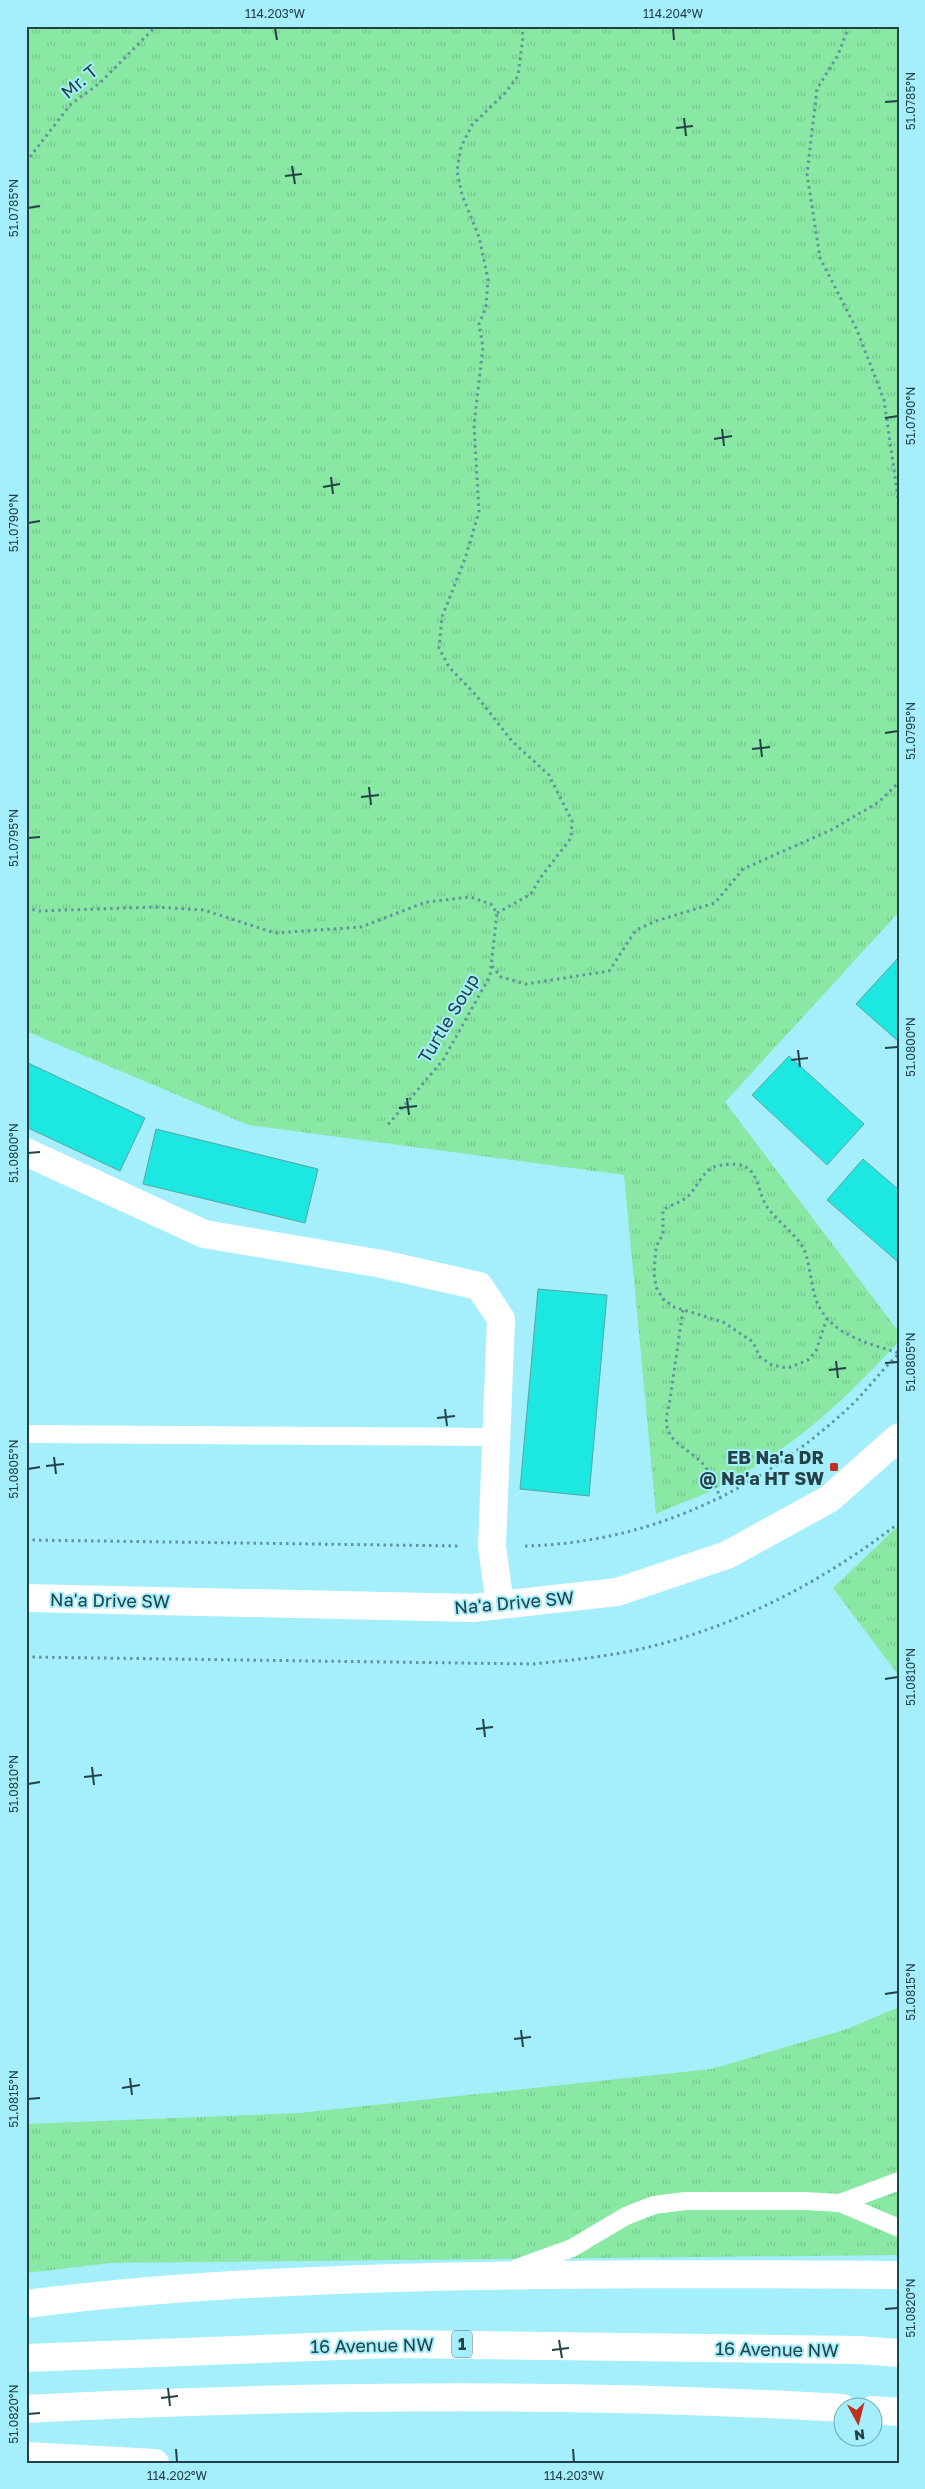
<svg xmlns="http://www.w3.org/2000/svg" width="925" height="2489" font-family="'Golos Text',sans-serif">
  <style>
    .park { fill: url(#park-tufts) }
    .building { fill: #1ce7e1; stroke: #5aa5a1 }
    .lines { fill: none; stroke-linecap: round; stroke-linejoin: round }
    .path { stroke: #62949e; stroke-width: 3; stroke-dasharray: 2.5 4; stroke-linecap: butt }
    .lane { stroke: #fff; stroke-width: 18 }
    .street { stroke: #fff; stroke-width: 28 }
    .secondary { stroke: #fff; stroke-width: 28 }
    .highway { stroke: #fff; stroke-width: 28 }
    .ticks { fill: none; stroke: #234147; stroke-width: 2 }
    .poi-dot { fill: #be321d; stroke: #a5eefc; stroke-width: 2 }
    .labels { text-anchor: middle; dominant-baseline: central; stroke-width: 4; stroke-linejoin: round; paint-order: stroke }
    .shield { fill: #a5eefc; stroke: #4a757d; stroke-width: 1 }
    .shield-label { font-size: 16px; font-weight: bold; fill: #234147 }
    .street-label { font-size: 18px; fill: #234147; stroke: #a5eefc }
    .poi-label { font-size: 18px; font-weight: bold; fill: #234147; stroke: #a5eefc; text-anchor: end }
    .neatline { fill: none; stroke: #234147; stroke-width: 2 }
    .ticks-label { font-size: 12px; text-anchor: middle; fill: #234147 }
  </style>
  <defs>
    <pattern id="park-tufts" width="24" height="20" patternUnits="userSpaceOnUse" patternTransform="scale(1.25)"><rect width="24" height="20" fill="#89e8a3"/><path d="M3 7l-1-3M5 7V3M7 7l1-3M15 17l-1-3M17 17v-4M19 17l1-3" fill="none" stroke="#76c88e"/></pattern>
  </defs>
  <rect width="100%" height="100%" fill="#a5eefc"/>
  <path class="park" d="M 26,26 L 899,26 L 899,912 L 725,1102 L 899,1332 L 899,1341 C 848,1397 801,1441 736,1478 C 711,1493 682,1502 656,1514 L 624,1175 L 248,1125 L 26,1031 Z
    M 899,1525 L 899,1676 L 833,1588 Z
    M 899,2007 L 899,2255 L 111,2263 L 26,2273 L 26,2124 L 299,2113 L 711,2069 L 847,2029 Z"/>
  <path class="building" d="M 899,957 L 899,1041 L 898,1041 L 856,1004 Z
    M 789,1056 L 864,1124 L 827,1165 L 752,1095 Z
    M 26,1062 L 145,1118 L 120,1171 L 26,1127 Z
    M 156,1129 L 318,1169 L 305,1223 L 143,1184 Z
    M 863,1159 L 899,1190 L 899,1263 L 827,1200 Z
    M 538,1289 L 607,1295 L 589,1496 L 520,1489 Z"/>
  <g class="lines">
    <path class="path" d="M 849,26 L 838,55 L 817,89 L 807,174 L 820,258 L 857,330 L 884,400 L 899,505
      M 26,162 L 71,104 L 100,83 L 156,26
      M 26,908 L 39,911 L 155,907 L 204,910 L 275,933 L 361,927 L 426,902 L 470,897 L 491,904 L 497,913 L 490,976 L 443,1060 L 386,1127
      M 497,913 L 531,894 L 541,877 L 571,838 L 572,821 L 549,775 L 512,741 L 475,694 L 449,667 L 439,648 L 442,617 L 465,559 L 479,512 L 474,425 L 483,347 L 479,324 L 486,307 L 488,279 L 479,237 L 462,195 L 457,171 L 461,147 L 472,125 L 506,92 L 518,76 L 523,37 L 522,26
      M 492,966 L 501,977 L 526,984 L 609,971 L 636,930 L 656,921 L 715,903 L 743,869 L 831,830 L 879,802 L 899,782
      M 683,1310 L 669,1406 C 658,1440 684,1444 703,1464 C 711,1473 716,1488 721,1499
      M 827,1318 L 816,1351 L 808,1360 L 788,1368 L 772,1365 L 760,1357 L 753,1342 L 723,1322 L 674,1307 L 663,1299 L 656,1287 L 654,1272 L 656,1247 L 663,1234 L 663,1210 C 670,1205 679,1203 686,1198 C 696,1190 702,1172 714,1167 C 721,1164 737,1163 744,1166 C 759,1173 758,1193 766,1205 C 777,1223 800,1235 806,1255 C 812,1273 811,1297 823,1313 C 839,1337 873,1345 899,1353
      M 26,1540 L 459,1546
      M 525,1546 C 646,1543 755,1493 844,1412 C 864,1395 879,1372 899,1354
      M 26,1657 L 533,1664 C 573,1660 614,1656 653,1646 C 744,1623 825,1580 899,1523"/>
    <path class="lane" d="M 26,1434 L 496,1437
      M 840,2203 L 899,2181
      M 517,2268 L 572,2248 L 626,2216 L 654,2205 L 685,2201 L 804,2201 L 840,2203 L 899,2228"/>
    <path class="street" d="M 26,1152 L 204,1234 L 382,1264 L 479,1286 L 501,1319 L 492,1546 L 500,1605"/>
    <path class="secondary" d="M 26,1598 L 473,1608 L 617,1592 L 727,1555 L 829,1499 L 899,1437"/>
    <path class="highway" d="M 26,2304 C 148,2288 271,2282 394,2278 C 562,2273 730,2274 899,2275
      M 26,2358 L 393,2344 L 858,2350 L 899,2353
      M 26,2409 C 298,2395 571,2392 842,2408
      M 872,2410 L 899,2412
      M 26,2456 L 155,2463"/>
  </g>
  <path class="ticks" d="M 275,28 L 277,40M 673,28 L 674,40M 885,102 L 898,101M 684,118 L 686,136M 676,128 L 693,126M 292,166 L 295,184M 285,176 L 302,174M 28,208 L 40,206M 885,418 L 898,416M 722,429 L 724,446M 714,439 L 732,436M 331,477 L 333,494M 323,487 L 340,484M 28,523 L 40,521M 885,733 L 898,731M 760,739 L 762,757M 752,749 L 770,747M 369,787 L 371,805M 361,797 L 379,795M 28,838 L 40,837M 885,1048 L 898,1047M 798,1050 L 800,1067M 791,1060 L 808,1058M 407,1098 L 409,1115M 399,1108 L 417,1106M 28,1153 L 40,1152M 836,1361 L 838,1378M 885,1363 L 898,1362M 829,1370 L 846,1368M 445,1409 L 447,1426M 437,1418 L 455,1416M 54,1457 L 56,1474M 46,1466 L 64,1464M 28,1469 L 40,1467M 885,1679 L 898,1677M 483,1719 L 485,1737M 476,1729 L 493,1727M 92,1767 L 94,1785M 84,1777 L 102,1775M 28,1784 L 40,1782M 885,1994 L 898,1992M 521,2030 L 523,2047M 514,2039 L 531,2037M 130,2078 L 132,2095M 122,2088 L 140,2085M 28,2099 L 40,2098M 885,2309 L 898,2308M 559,2340 L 562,2358M 552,2350 L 569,2348M 168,2388 L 170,2406M 161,2398 L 178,2396M 28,2414 L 40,2413M 176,2449 L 177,2462M 573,2449 L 574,2462"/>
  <rect class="poi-dot" x="829" y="1462" width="10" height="10" rx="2.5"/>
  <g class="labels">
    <rect class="shield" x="452" y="2330.5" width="20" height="27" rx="4"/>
    <g class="shield-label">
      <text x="462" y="2344">1</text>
    </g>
    <g class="street-label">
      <text transform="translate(79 81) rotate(-40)">Mr. T</text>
      <text transform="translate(448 1018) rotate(-59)">Turtle Soup</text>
      <text transform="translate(110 1600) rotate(1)">Na'a Drive SW</text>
      <text transform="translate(514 1602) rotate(-5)">Na'a Drive SW</text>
      <text transform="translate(372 2345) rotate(-1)">16 Avenue NW</text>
      <text transform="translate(777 2349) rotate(1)">16 Avenue NW</text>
    </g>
    <g class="poi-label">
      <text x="824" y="1457">EB Na'a DR<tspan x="824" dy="21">@ Na'a HT SW</tspan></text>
    </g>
  </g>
  <rect width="925" height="2489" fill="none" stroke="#a5eefc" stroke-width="55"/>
  <g transform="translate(858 2422) rotate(173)"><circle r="24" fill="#a5eefc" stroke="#71a9b4"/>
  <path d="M0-4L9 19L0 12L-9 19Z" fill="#be321d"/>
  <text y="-8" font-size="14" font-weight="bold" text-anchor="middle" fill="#234147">N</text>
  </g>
  <rect x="28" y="28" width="870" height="2434" class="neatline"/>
  <g class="ticks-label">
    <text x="275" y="18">114.203°W</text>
    <text x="673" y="18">114.204°W</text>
    <text transform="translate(911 101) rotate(-90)" y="4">51.0785°N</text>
    <text transform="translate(14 208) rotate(-90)" y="4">51.0785°N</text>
    <text transform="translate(911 416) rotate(-90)" y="4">51.0790°N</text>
    <text transform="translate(14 523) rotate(-90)" y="4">51.0790°N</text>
    <text transform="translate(911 731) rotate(-90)" y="4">51.0795°N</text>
    <text transform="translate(14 838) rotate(-90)" y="4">51.0795°N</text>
    <text transform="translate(911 1047) rotate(-90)" y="4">51.0800°N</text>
    <text transform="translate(14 1153) rotate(-90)" y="4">51.0800°N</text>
    <text transform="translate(911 1362) rotate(-90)" y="4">51.0805°N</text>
    <text transform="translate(14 1469) rotate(-90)" y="4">51.0805°N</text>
    <text transform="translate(911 1677) rotate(-90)" y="4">51.0810°N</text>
    <text transform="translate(14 1784) rotate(-90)" y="4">51.0810°N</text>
    <text transform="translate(911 1992) rotate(-90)" y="4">51.0815°N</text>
    <text transform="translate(14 2099) rotate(-90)" y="4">51.0815°N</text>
    <text transform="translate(911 2308) rotate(-90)" y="4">51.0820°N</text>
    <text transform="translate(14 2414) rotate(-90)" y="4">51.0820°N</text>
    <text x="177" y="2480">114.202°W</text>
    <text x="574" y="2480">114.203°W</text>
  </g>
</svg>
